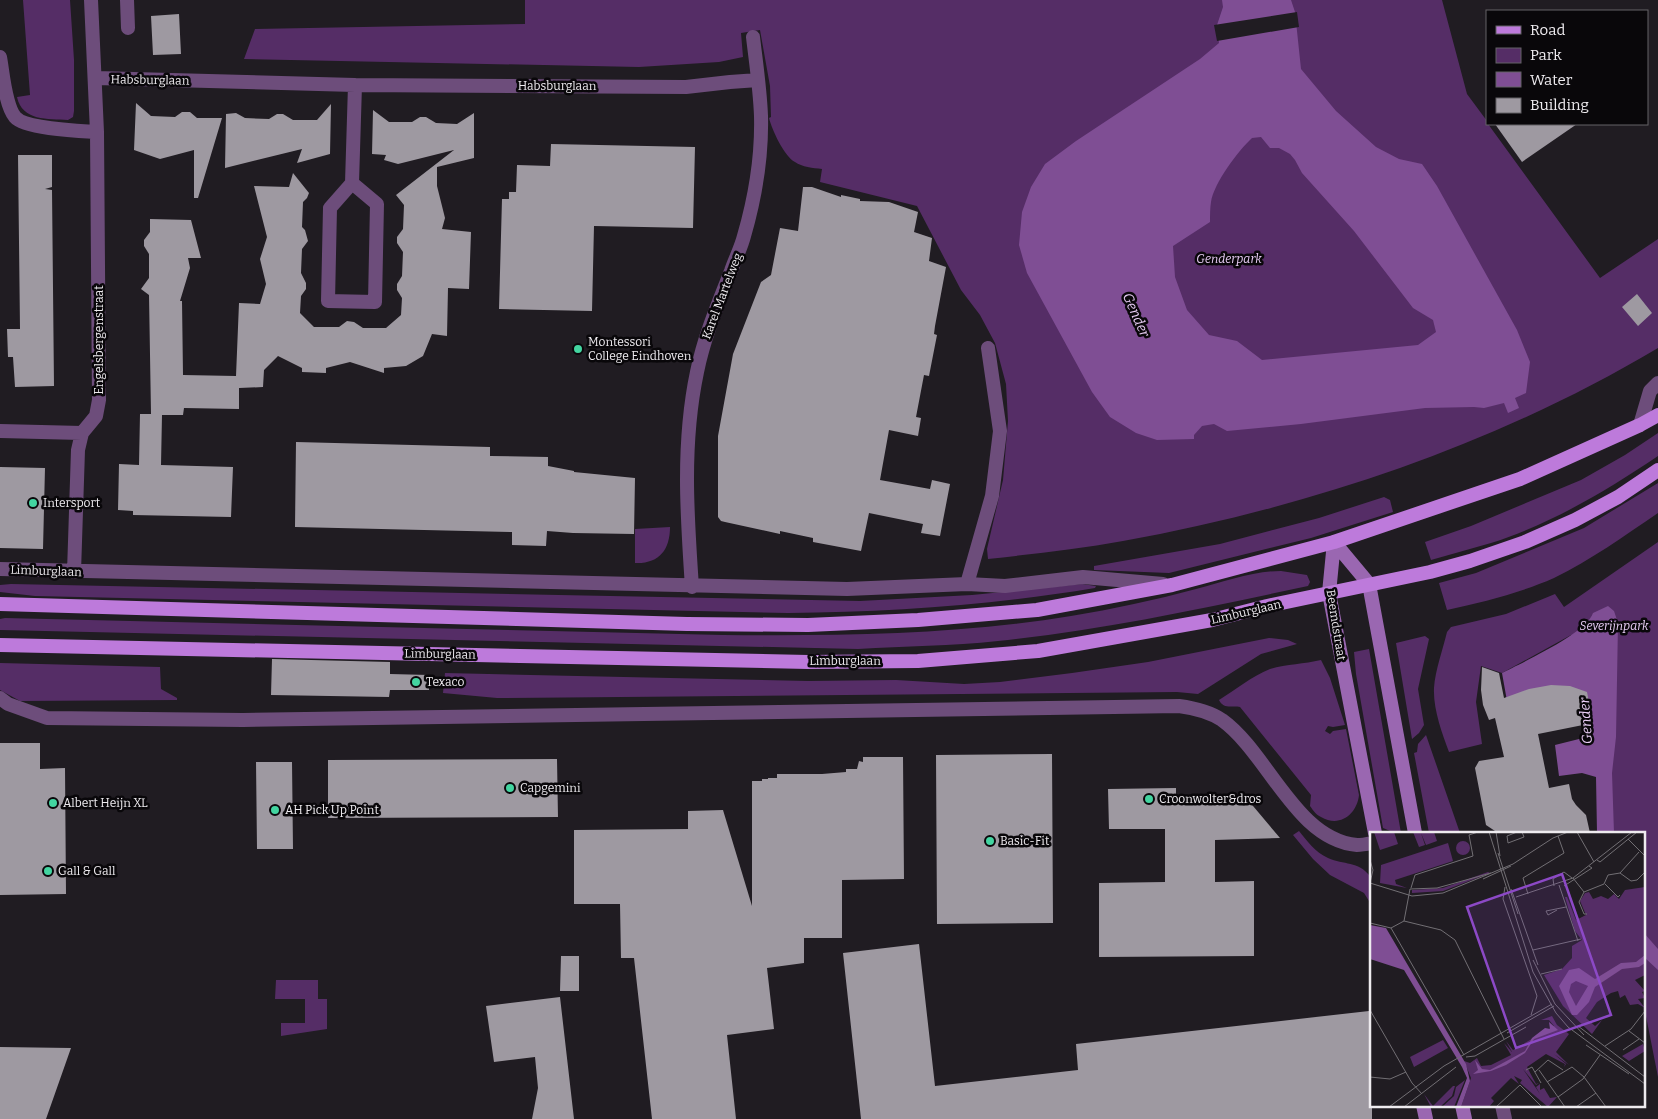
<svg xmlns="http://www.w3.org/2000/svg" width="1658" height="1119" font-family="Bitter,serif">
  <style>
    .green { fill: #552d66 }
    .water { fill: #7f4e94; fill-rule: evenodd }
    .pier { fill: #201c22 }
    .building { fill: #9e99a1 }
    .lines { fill: none; stroke-linecap: round; stroke-linejoin: round }
    .minor { stroke: #6d4d7b; stroke-width: 14 }
    .secondary { stroke: #9a67b1; stroke-width: 14 }
    .primary { stroke: #bd7adb; stroke-width: 14 }
    .poi-dot { fill: #43d4a0; stroke: #09070a; stroke-width: 2 }
    .labels { text-anchor: middle; dominant-baseline: central; stroke-width: 5; stroke-linejoin: round; paint-order: stroke }
    .street-label { font-size: 12px; fill: #eeebef; stroke: #09070a }
    .park-label { font-size: 12px; font-style: italic; fill: #e9cef6; stroke: #09070a }
    .poi-label { font-size: 12px; fill: #eeebef; stroke: #09070a; text-anchor: start }
    .water-label { font-size: 14px; font-style: italic; fill: #e9cef6; stroke: #09070a }
    .inset-road { fill: none; stroke: #726f74; stroke-width: 1 }
    .view { fill: #8c49c6; fill-opacity: 0.15; stroke: #8c49c6; stroke-width: 2.5 }
    .inset-edge { fill: none; stroke: #eeebef; stroke-width: 2.5 }
  </style>
  <rect width="100%" height="100%" fill="#201c22"/>
  <path class="green" d="M 23,0 L 70,0 L 74,60 L 74,111 L 73,117 L 68,120 C 48,119 22,121 17,97 L 30,95 Z
    M 525,0 L 1442,0 L 1467,94 L 1487,121 L 1487,124 L 1488,124 L 1600,278 L 1658,239 L 1658,348 C 1495,445 1310,507 1123,541 C 1079,549 1033,554 988,559 L 987,549 L 1003,480 L 1008,421 L 1006,384 L 995,343 L 980,315 L 961,290 L 917,206 L 820,182 L 822,169 C 813,168 802,167 795,162 C 784,156 772,130 769,118 L 771,117 L 770,86 L 760,30 L 741,33 L 743,57 L 719,62 L 639,67 L 244,59 L 255,29 L 525,24 Z
    M 1658,433 L 1658,456 C 1606,491 1551,524 1491,543 C 1471,549 1451,554 1431,560 L 1425,542 L 1471,526 L 1581,480 L 1625,455 Z
    M 1658,483 L 1658,513 C 1624,536 1591,560 1554,578 C 1520,593 1483,602 1447,610 L 1439,583 L 1476,573 L 1584,528 Z
    M 1384,497 L 1390,500 L 1393,512 L 1311,538 L 1169,573 L 1094,570 L 1094,566 L 1220,544 L 1319,518 Z
    M 670,527 C 670,550 659,564 635,563 L 635,529 Z
    M 1658,542 L 1658,1077 L 1644,1006 L 1644,833 L 1601,833 L 1594,723 L 1571,635 L 1502,673 L 1481,666 L 1476,702 L 1482,744 L 1449,752 C 1442,733 1433,709 1434,688 C 1435,671 1443,649 1447,632 L 1451,627 L 1506,614 L 1555,594 L 1564,607 Z
    M 1281,571 L 1307,575 L 1310,582 L 1308,586 C 1205,608 1103,630 998,641 C 952,646 905,646 858,649 L 0,630 L 0,619 L 5,618 L 723,635 C 838,636 957,635 1071,616 C 1113,609 1155,600 1196,589 C 1224,582 1253,571 1281,571 Z
    M 11,584 L 860,601 L 972,595 L 1082,584 L 1096,586 L 1095,588 C 993,605 891,612 788,613 L 35,596 L 0,592 L 0,585 Z
    M 1425,636 L 1429,639 L 1418,689 L 1424,725 L 1419,733 L 1412,739 L 1396,643 Z
    M 1269,638 L 1288,640 L 1297,644 L 1261,654 L 1198,694 L 1177,692 L 497,698 L 443,693 L 445,673 L 808,681 L 896,680 L 964,684 L 1000,682 L 1072,673 L 1148,662 Z
    M 1369,649 L 1401,833 L 1395,833 L 1383,828 L 1356,674 L 1354,652 Z
    M 1321,660 L 1330,678 L 1345,725 L 1333,727 L 1328,726 L 1325,731 L 1330,734 L 1333,731 L 1346,729 L 1359,795 C 1357,814 1340,828 1321,817 C 1316,815 1313,810 1310,806 L 1311,795 L 1240,707 C 1232,705 1224,710 1219,700 C 1235,690 1252,676 1270,669 C 1287,664 1304,664 1321,660 Z
    M 0,663 L 160,667 L 161,689 L 177,698 L 177,700 L 20,701 L 0,690 Z
    M 1426,735 L 1460,833 L 1429,833 L 1414,753 L 1417,752 L 1418,744 Z
    M 1299,831 C 1307,841 1315,852 1328,858 C 1344,865 1358,861 1370,876 L 1372,916 L 1369,901 L 1364,893 L 1330,875 L 1313,859 L 1293,835 Z
    M 276,980 L 318,980 L 318,999 L 327,999 L 327,1029 L 281,1036 L 281,1023 L 305,1023 L 305,999 L 275,999 Z"/>
  <path class="water" d="M 1222,0 L 1291,0 L 1295,12 L 1301,69 L 1336,111 L 1376,147 L 1399,159 L 1422,164 L 1437,186 L 1517,330 L 1530,362 L 1526,393 L 1515,398 L 1519,408 L 1508,413 L 1504,403 L 1484,408 L 1474,407 L 1425,408 L 1301,424 L 1227,431 L 1214,424 L 1202,426 L 1194,435 L 1194,439 L 1157,440 L 1136,433 L 1110,417 L 1092,392 L 1027,273 L 1019,245 L 1022,212 L 1031,187 L 1045,164 L 1076,141 L 1200,59 L 1219,43 L 1217,25 L 1223,7 ZM 1261,137 L 1270,148 L 1279,148 L 1290,154 L 1295,160 L 1302,173 L 1354,231 L 1413,308 L 1433,320 L 1436,332 L 1418,345 L 1262,360 L 1237,341 L 1209,335 L 1187,310 L 1175,277 L 1173,246 L 1210,222 C 1210,215 1210,208 1211,202 C 1214,183 1238,151 1252,138 Z
    M 1608,606 L 1614,611 L 1618,623 L 1616,737 L 1612,773 L 1614,833 L 1597,833 L 1596,777 L 1582,773 L 1559,776 L 1555,745 L 1591,736 L 1587,717 L 1507,701 L 1502,673 C 1521,663 1587,633 1593,613 Z
    M 1644,933 L 1658,949 L 1658,970 L 1644,957 Z"/>
  <path class="pier" d="M 1297,12 L 1299,27 L 1217,41 L 1214,25 Z"/>
  <path class="building" d="M 179,14 L 181,54 L 153,55 L 151,16 Z
    M 136,103 L 151,116 L 175,117 L 182,112 L 190,112 L 197,118 L 222,118 L 198,198 L 194,198 L 194,150 L 160,159 L 134,150 Z
    M 331,104 L 330,154 L 297,163 L 302,149 L 225,168 L 226,114 L 236,113 L 245,118 L 269,119 L 277,114 L 283,114 L 293,120 L 317,120 Z
    M 373,110 L 389,122 L 412,122 L 420,117 L 426,117 L 436,123 L 457,124 L 474,113 L 474,158 L 437,167 L 437,186 L 445,218 L 442,229 L 471,232 L 469,289 L 448,288 L 447,336 L 432,334 L 423,356 L 406,366 L 384,368 L 384,373 L 350,362 L 326,368 L 326,373 L 302,372 L 302,368 L 278,356 L 264,370 L 263,387 L 239,388 L 239,409 L 184,408 L 183,415 L 162,415 L 161,465 L 233,467 L 231,517 L 133,515 L 133,511 L 118,510 L 119,464 L 139,465 L 140,414 L 151,414 L 149,295 L 141,289 L 149,278 L 149,254 L 144,246 L 144,240 L 150,232 L 150,219 L 191,220 L 201,258 L 188,258 L 190,268 L 180,301 L 182,301 L 183,375 L 236,376 L 239,303 L 260,304 L 266,284 L 260,259 L 267,237 L 254,186 L 289,187 L 293,173 L 309,193 L 307,198 L 303,202 L 302,227 L 305,230 L 308,241 L 302,249 L 301,273 L 306,283 L 306,289 L 301,296 L 300,313 L 314,327 L 339,327 L 347,321 L 354,322 L 363,328 L 386,328 L 401,315 L 402,298 L 397,290 L 397,284 L 402,276 L 403,252 L 397,243 L 397,237 L 403,229 L 404,205 L 396,195 L 454,150 L 398,164 L 384,160 L 386,155 L 372,154 Z
    M 1495,124 L 1577,124 L 1522,162 Z
    M 551,144 L 695,147 L 693,228 L 594,226 L 592,311 L 499,309 L 502,199 L 509,199 L 509,192 L 516,192 L 517,165 L 550,166 Z
    M 18,155 L 52,155 L 52,187 L 45,189 L 52,190 L 54,386 L 15,387 L 13,357 L 8,357 L 7,329 L 20,329 Z
    M 803,187 L 812,187 L 841,197 L 841,195 L 860,199 L 860,201 L 889,202 L 918,212 L 914,232 L 932,238 L 929,261 L 946,267 L 935,326 L 934,334 L 937,335 L 929,376 L 924,375 L 916,417 L 921,418 L 918,436 L 889,430 L 880,480 L 930,489 L 932,480 L 950,484 L 940,536 L 921,533 L 923,524 L 869,513 L 861,551 L 813,542 L 813,538 L 780,531 L 780,534 L 725,522 L 721,521 L 718,517 L 718,436 L 733,354 L 761,282 L 771,275 L 780,228 L 798,231 Z
    M 1637,294 L 1652,313 L 1638,326 L 1622,307 Z
    M 296,442 L 490,447 L 490,456 L 548,457 L 548,466 L 574,471 L 574,472 L 635,478 L 634,534 L 573,533 L 547,531 L 546,546 L 512,545 L 512,532 L 295,527 Z
    M 0,467 L 45,468 L 43,549 L 0,548 Z
    M 272,659 L 390,662 L 390,674 L 429,675 L 429,690 L 390,690 L 389,697 L 271,695 Z
    M 1482,667 L 1499,673 L 1504,698 L 1529,689 L 1551,685 L 1570,686 L 1587,692 L 1593,723 L 1538,734 L 1549,788 L 1569,784 L 1572,799 L 1576,805 L 1586,815 L 1590,833 L 1498,833 L 1486,825 L 1475,768 L 1479,761 L 1504,757 L 1495,718 L 1489,720 L 1483,705 L 1481,690 Z
    M 0,743 L 40,743 L 40,769 L 65,768 L 66,894 L 0,895 Z
    M 1052,754 L 1053,923 L 937,924 L 936,755 Z
    M 863,757 L 903,757 L 904,879 L 842,880 L 842,938 L 804,938 L 804,963 L 767,968 L 774,1029 L 727,1035 L 736,1119 L 652,1119 L 634,958 L 621,958 L 620,904 L 574,904 L 574,830 L 688,829 L 688,811 L 723,810 L 752,906 L 752,781 L 762,781 L 762,779 L 768,779 L 768,778 L 777,778 L 777,774 L 822,774 L 846,772 L 846,769 L 857,769 L 859,761 L 863,762 Z
    M 557,759 L 558,817 L 328,818 L 328,760 Z
    M 256,762 L 292,762 L 293,849 L 257,849 Z
    M 1176,788 L 1176,799 L 1248,800 L 1280,838 L 1215,840 L 1215,882 L 1254,881 L 1254,956 L 1099,957 L 1099,883 L 1165,882 L 1165,829 L 1109,829 L 1108,789 Z
    M 919,944 L 935,1086 L 1078,1070 L 1076,1044 L 1369,1011 L 1372,1034 L 1372,1119 L 861,1119 L 843,953 Z
    M 561,956 L 579,956 L 579,991 L 560,991 Z
    M 560,997 L 574,1119 L 532,1119 L 538,1088 L 535,1057 L 494,1062 L 486,1006 Z
    M 0,1047 L 71,1048 L 46,1119 L 0,1119 Z"/>
  <g class="lines">
    <path class="minor" d="M 127,0 L 128,28
      M 0,57 C 3,73 5,105 15,117 C 25,129 81,131 97,132
      M 96,78 L 355,85 L 686,87 L 730,82 L 758,80
      M 352,183 L 377,204 L 375,302 L 328,301 L 330,208 L 352,183 L 355,85
      M 1640,425 L 1650,391 L 1658,383
      M 0,431 L 82,433
      M 0,569 L 847,589 L 967,584 L 1005,586 L 1083,577 L 1163,584
      M 74,572 L 78,450 L 82,433 L 96,416 L 99,400 L 97,132 L 91,0
      M 967,584 L 992,496 L 1000,431 L 988,348
      M 692,587 C 687,515 682,443 697,372 C 704,337 718,304 731,271 C 735,259 741,248 744,236 C 755,198 762,155 761,116 C 760,89 756,63 753,37
      M 0,698 L 8,704 L 47,718 L 243,720 L 1179,706 C 1194,708 1210,712 1222,720 C 1268,753 1296,840 1357,845 C 1361,845 1367,844 1372,843
      M 1502,1105 L 1505,1119"/>
    <path class="secondary" d="M 1334,542 L 1369,584 L 1415,833
      M 1334,542 L 1329,593 L 1375,833
      M 1423,1105 L 1426,1119
      M 1462,1105 L 1465,1119"/>
    <path class="primary" d="M 0,604 L 687,624 L 808,625 L 918,620 L 1037,610 L 1172,585 L 1334,542 L 1520,479 L 1640,425 L 1658,415
      M 0,645 L 808,662 L 918,661 L 1038,651 L 1212,620 L 1267,606 L 1430,572 L 1470,561 L 1525,542 L 1575,520 L 1618,497 L 1658,470"/>
  </g>
  <g class="poi-dot">
    <circle cx="578" cy="349" r="5"/>
    <circle cx="33" cy="503" r="5"/>
    <circle cx="416" cy="682" r="5"/>
    <circle cx="510" cy="788" r="5"/>
    <circle cx="1149" cy="799" r="5"/>
    <circle cx="53" cy="803" r="5"/>
    <circle cx="275" cy="810" r="5"/>
    <circle cx="990" cy="841" r="5"/>
    <circle cx="48" cy="871" r="5"/>
  </g>
  <g class="labels">
    <g class="street-label">
      <text transform="translate(150 80) rotate(1)">Habsburglaan</text>
      <text x="557" y="86">Habsburglaan</text>
      <text transform="translate(722 296) rotate(-69)">Karel Martelweg</text>
      <text transform="translate(99 340) rotate(-90)">Engelsbergenstraat</text>
      <text transform="translate(46 571) rotate(2)">Limburglaan</text>
      <text transform="translate(1246 612) rotate(-13)">Limburglaan</text>
      <text transform="translate(1336 625) rotate(81)">Beemdstraat</text>
      <text transform="translate(440 654) rotate(1)">Limburglaan</text>
      <text x="845" y="661">Limburglaan</text>
    </g>
    <g class="park-label">
      <text x="1229" y="259">Genderpark</text>
      <text x="1614" y="626">Severijnpark</text>
    </g>
    <g class="poi-label">
      <text x="588" y="342">Montessori<tspan x="588" dy="14">College Eindhoven</tspan></text>
      <text x="43" y="503">Intersport</text>
      <text x="426" y="682">Texaco</text>
      <text x="520" y="788">Capgemini</text>
      <text x="1159" y="799">Croonwolter&amp;dros</text>
      <text x="63" y="803">Albert Heijn XL</text>
      <text x="285" y="810">AH Pick Up Point</text>
      <text x="1000" y="841">Basic-Fit</text>
      <text x="58" y="871">Gall &amp; Gall</text>
    </g>
    <g class="water-label">
      <text transform="translate(1136 315) rotate(66)">Gender</text>
      <text transform="translate(1586 721) rotate(-94)">Gender</text>
    </g>
  </g>
  <g transform="translate(1370 832)">
    <rect width="275" height="275" fill="#201c22"/>
    <path d="M 4,0 L 24,0 L 28,12 L 10,18 ZM 43,0 L 64,0 L 67,9 L 56,13 L 51,1 L 55,13 L 49,15 ZM86 16a7 7 0 1 1 14 0a7 7 0 1 1-14 0ZM 78,11 L 83,29 L 25,48 L 26,52 L 37,56 L 10,51 L 11,33 ZM 118,40 L 120,41 L 73,59 L 42,61 L 42,58 L 73,56 ZM 275,55 L 275,143 L 265,148 L 275,159 L 272,160 L 275,166 L 268,167 L 275,176 L 268,172 L 260,173 L 255,163 L 250,166 L 248,159 L 241,161 L 227,170 L 216,186 L 225,194 L 232,188 L 222,202 L 193,174 L 174,143 L 192,137 L 202,126 L 202,114 L 212,108 L 205,99 L 195,65 L 197,65 L 206,88 L 216,83 L 210,69 L 215,61 L 219,60 L 223,67 L 231,64 L 238,67 L 244,62 L 249,67 L 255,58 ZM 182,184 L 187,193 L 199,202 L 186,220 L 199,233 L 184,222 L 196,232 L 194,235 L 195,232 L 176,222 L 157,235 L 166,252 L 169,251 L 166,253 L 153,237 L 170,262 L 166,255 L 170,252 L 170,258 L 174,256 L 180,266 L 187,265 L 178,275 L 150,251 L 152,248 L 144,244 L 149,252 L 141,246 L 121,266 L 124,269 L 119,275 L 91,275 L 101,246 L 94,229 L 100,231 L 107,226 L 111,234 L 121,233 L 141,223 L 134,211 L 142,220 L 136,209 L 143,218 L 184,194 L 179,188 L 171,188 ZM 73,208 L 78,216 L 44,235 L 40,225 ZM 273,212 L 275,219 L 259,229 L 252,224 ZM 95,248 L 84,275 L 72,275 L 84,264 L 86,255 ZM 83,254 L 85,254 L 82,264 L 70,275 L 61,275 L 54,262 L 63,274 Z" fill="#552d66"/>
    <path d="M 0,93 L 16,96 L 96,232 L 100,249 L 91,275 L 86,275 L 97,246 L 92,235 L 34,138 L 0,127 ZM 275,123 L 275,131 L 269,135 L 252,137 L 225,155 L 219,170 L 207,183 L 202,183 L 189,154 L 199,138 L 209,136 L 225,147 L 251,131 L 266,130 ZM 206,149 L 218,154 L 206,174 L 199,160 L 201,152 ZM 179,190 L 188,198 L 164,207 L 155,221 L 136,233 L 121,239 L 103,242 L 108,238 L 105,228 L 112,237 L 120,238 L 155,219 L 162,206 L 175,196 L 180,197 Z" fill="#7f4e94" fill-rule="evenodd"/>
    <path class="inset-road" d="M 119,0 L 163,140 L 186,181 L 198,195 L 275,252M 126,0 L 130,24M 147,0 L 137,4 L 138,11 L 154,5 L 152,0M 207,0 L 224,30M 258,7 L 275,24M 128,21 L 148,82M 0,28 L 3,38 L 0,51M 227,28 L 230,30 L 267,0M 250,41 L 269,20M 203,46 L 214,60 L 234,52 L 238,43 L 250,41 L 261,49 L 267,48 L 275,40M 113,47 L 141,34M 0,51 L 42,64 L 73,61 L 143,32 L 183,6 L 198,0M 235,52 L 248,65 L 250,63M 189,53 L 208,109M 184,54 L 183,47 L 194,40 L 202,46M 194,54 L 222,36 L 219,34M 135,55 L 133,67 L 167,164 L 161,183M 41,56 L 45,43 L 103,24 L 99,3 L 108,0M 141,57 L 168,133M 214,60 L 209,70 L 214,82 L 217,82M 158,62 L 153,46 L 194,21 L 188,4M 146,65 L 203,46 L 262,0M 187,78 L 178,83 L 176,79 L 196,75M 34,89 L 71,98 L 85,108 L 134,207M 0,91 L 21,96M 21,96 L 94,223M 21,96 L 34,89 L 40,57 L 67,56 L 121,41M 163,118 L 211,107M 163,128 L 185,172 L 214,203M 171,142 L 192,137M 0,178 L 42,251 L 52,262M 208,194 L 275,245M 259,199 L 275,211M 137,201 L 184,174M 216,213 L 259,242M 235,214 L 261,197 L 275,179M 253,218 L 269,207M 96,225 L 105,224 L 156,195M 156,238 L 162,235 L 171,251M 169,238 L 195,275M 165,240 L 178,228 L 193,238M 0,245 L 20,247 L 36,240M 177,250 L 202,235 L 214,245 L 236,275M 188,265 L 213,247 L 230,223M 19,275 L 74,234 L 182,172M 34,275 L 86,235M 126,275 L 150,253 L 172,275M 206,275 L 226,261"/>
    <path class="view" d="M 192,42 L 241,183 L 146,216 L 97,75 Z"/>
    <rect width="275" height="275" class="inset-edge"/>
  </g>
  <rect x="1486" y="10" width="162" height="115" fill="#09070a" stroke="#656266"/>
  <rect x="1496" y="26" width="25" height="8" fill="#bd7adb" stroke="#656266"/>
  <text x="1530" y="35" font-size="15" fill="#eeebef">Road</text>
  <rect x="1496" y="48" width="25" height="15" fill="#552d66" stroke="#656266"/>
  <text x="1530" y="60" font-size="15" fill="#eeebef">Park</text>
  <rect x="1496" y="72" width="25" height="15" fill="#7f4e94" stroke="#656266"/>
  <text x="1530" y="85" font-size="15" fill="#eeebef">Water</text>
  <rect x="1496" y="98" width="25" height="15" fill="#9e99a1" stroke="#656266"/>
  <text x="1530" y="110" font-size="15" fill="#eeebef">Building</text>
</svg>
